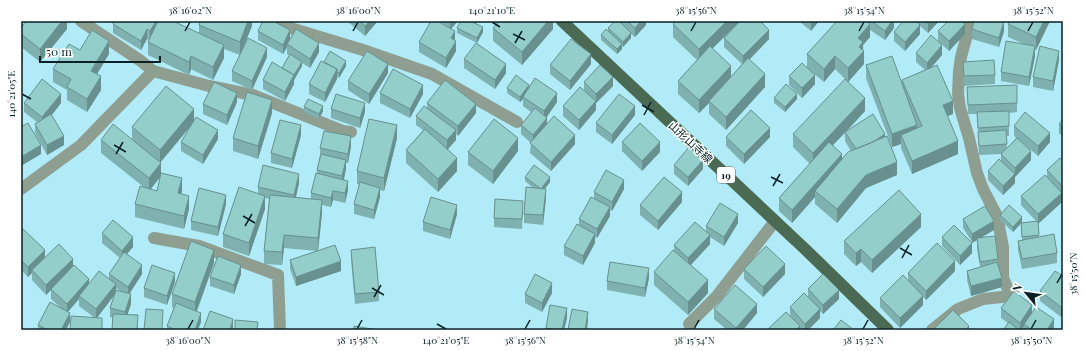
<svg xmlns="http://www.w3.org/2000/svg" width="1084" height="351" font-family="'Playfair Display','Noto Sans JP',serif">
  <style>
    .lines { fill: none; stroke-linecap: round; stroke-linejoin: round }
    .minor { stroke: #8e9f92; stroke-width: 12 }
    .major { stroke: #4b6a53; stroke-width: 12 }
    .wall { fill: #7eb1af; fill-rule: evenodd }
    .shaded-wall { fill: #67908e }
    .building { fill: #93cecb; stroke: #67908e }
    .ticks { fill: none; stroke: #0a2226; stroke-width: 1.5 }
    .labels { text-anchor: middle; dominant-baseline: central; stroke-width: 3; stroke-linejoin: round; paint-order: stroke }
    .shield { fill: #fff; stroke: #546467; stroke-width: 1 }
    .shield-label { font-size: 10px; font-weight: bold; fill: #0a2226 }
    .street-label { font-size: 11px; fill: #0a2226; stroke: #fff }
    .neatline { fill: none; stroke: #0a2226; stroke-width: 1.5 }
    .ticks-label { font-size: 10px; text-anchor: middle; fill: #0a2226 }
  </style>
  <rect width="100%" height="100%" fill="#b1ebf7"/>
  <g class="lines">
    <path class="minor" d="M 81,21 L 141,61 L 153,71
      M 271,21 L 287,27 L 363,50 L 432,74 L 517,122
      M 21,189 L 81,145 L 153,71 L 209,86 L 253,95 L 343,131 L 351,132
      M 154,238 L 199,246 L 278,275 L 280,330
      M 689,324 L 717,296 L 775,221
      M 932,330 L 958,309 L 983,299 L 1011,296 L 1003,278 L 1003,247 L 997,216 L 983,189 L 977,173 L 969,138 L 960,108 L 958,94 L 959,71 L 961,57 L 967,35 L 968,21"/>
    <path class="major" d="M 562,21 L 806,250 L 888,330"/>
  </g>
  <path class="wall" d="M 67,21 L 67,29 L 40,62 L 21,47 L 21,28 Z
    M 114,21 L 173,21 L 199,33 L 199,25 L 252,21 L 252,26 L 240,55 L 224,49 L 224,58 L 213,80 L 191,69 L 189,75 L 148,55 L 148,42 L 149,40 L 147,39 L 141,50 L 113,33 L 113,24 Z
    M 347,21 L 376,21 L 376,23 L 365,36 Z
    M 440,21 L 458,21 L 451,29 L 455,41 L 456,51 L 446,68 L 419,52 L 419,42 L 446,26 Z
    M 472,21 L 478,21 L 476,24 L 483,32 L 477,43 L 457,33 L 457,28 L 475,24 Z
    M 499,21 L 553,21 L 553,29 L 522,65 L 493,41 L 493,28 Z
    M 615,21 L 646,21 L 646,25 L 635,37 L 631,34 L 631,38 L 623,47 L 622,45 L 622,49 L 617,54 L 601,40 L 601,35 L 608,31 L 608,28 Z
    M 676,21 L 760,21 L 769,30 L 769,39 L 749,60 L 765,74 L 765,87 L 726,130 L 709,114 L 709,103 L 699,113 L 678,94 L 678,81 L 697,60 L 673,37 L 673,24 ZM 737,24 L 724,38 L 724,47 L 742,64 L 731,77 L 731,66 L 712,49 Z
    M 799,21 L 819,21 L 811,31 Z
    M 867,21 L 894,21 L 894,28 L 885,40 L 870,30 L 870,37 L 863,45 L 864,64 L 848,82 L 835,69 L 824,82 L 807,68 L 807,54 L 867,22 Z
    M 917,21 L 939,21 L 928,33 L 920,26 L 920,34 L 905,51 L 894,41 L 894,32 L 917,22 Z
    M 1010,21 L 1050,21 L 1036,50 L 1035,50 L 1035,56 L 1029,86 L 1001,81 L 1001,72 L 1024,44 L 1008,37 L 1008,24 Z
    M 972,29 L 1004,31 L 999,47 L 972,39 Z
    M 258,31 L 319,52 L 310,68 L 302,63 L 302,66 L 294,80 L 294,84 L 285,101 L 263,89 L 263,80 L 282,68 L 289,55 L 287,54 L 287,47 L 283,54 L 258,40 Z
    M 938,31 L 965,34 L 949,51 L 938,41 Z
    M 80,50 L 109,54 L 97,74 L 101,90 L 87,112 L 67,100 L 67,90 L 53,82 L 53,69 Z
    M 916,53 L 942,55 L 931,68 L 953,114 L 947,116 L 958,154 L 912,174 L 901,148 L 901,144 L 892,147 L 866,78 L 866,65 L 902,84 L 902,80 L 925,70 L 916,62 Z
    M 267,57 L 252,90 L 232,81 L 232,71 Z
    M 464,59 L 506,73 L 495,89 L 464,68 Z
    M 1059,60 L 1053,91 L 1033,87 L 1033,77 Z
    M 324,62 L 346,66 L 339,78 L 337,77 L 337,79 L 325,102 L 309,94 L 309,84 Z
    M 963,62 L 995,75 L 995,84 L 964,86 Z
    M 591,64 L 570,90 L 550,74 L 550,65 Z
    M 388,73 L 369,104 L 348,90 L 348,81 Z
    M 789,76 L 815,84 L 802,98 L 789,85 Z
    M 584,82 L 613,86 L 596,103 L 596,110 L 579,130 L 563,116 L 563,106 L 584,90 Z
    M 1063,85 L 1063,96 L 1062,96 L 1062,86 Z
    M 529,87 L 557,102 L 546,118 L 547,125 L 575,144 L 551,171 L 530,153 L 531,143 L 521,134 L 521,125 L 531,112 L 523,106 L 523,99 L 520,102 L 507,93 L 507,88 Z
    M 967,87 L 1017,103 L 1017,112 L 1009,113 L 1009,136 L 1006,136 L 1007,148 L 1016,138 L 1014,135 L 1014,126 L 1050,142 L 1038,156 L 1018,139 L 1031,160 L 1015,177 L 1015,183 L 1003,195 L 988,180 L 988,171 L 1001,160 L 1001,154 L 979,155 L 977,114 L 968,114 Z
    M 380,93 L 423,94 L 410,118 L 380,103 Z
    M 774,98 L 797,99 L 785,112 L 774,103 Z
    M 237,102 L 227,125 L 203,114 L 203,104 Z
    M 24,103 L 61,103 L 52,115 L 64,145 L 47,155 L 35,133 L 35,124 L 37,122 L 24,112 Z
    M 427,103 L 476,113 L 458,136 L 456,134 L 456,140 L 448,149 L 457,171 L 438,192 L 406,163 L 406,150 L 423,130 L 416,125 L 416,116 L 427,108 Z
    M 304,107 L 323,111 L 319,119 L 304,112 Z
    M 331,109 L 365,112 L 360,128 L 331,118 Z
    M 865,111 L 848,130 L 885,137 L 897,175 L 866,188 L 837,223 L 815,204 L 815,197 L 792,223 L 779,211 L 779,198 L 810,164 L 793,147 L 793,134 ZM 845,133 L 845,141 L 851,151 L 842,159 L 833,145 Z
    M 272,113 L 258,159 L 233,151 L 233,138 Z
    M 635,115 L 612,144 L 596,132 L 596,123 Z
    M 1063,119 L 1063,137 L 1059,133 L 1059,124 Z
    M 194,121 L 218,139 L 203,164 L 181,151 L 181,142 L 193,123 L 160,162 L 161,173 L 182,191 L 181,194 L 189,209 L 184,229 L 135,217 L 135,204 L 145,188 L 101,153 L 101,140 L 132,140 L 132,127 ZM 160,177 L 157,191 L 151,189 Z
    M 301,135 L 292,168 L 271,163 L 271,153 Z
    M 726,137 L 770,137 L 744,164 L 726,146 Z
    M 397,138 L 384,191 L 380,190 L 380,197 L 374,219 L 354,214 L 354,204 L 360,185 L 357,184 L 357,171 Z
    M 622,142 L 660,152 L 642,171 L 622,151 Z
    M 351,146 L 348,163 L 346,163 L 346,169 L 344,180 L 348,190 L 345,203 L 333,200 L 331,207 L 322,205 L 322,213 L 318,251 L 341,271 L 296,286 L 290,269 L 290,260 L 317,251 L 284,248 L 282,265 L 264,264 L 264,251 L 269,199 L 265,198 L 265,209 L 249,256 L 223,247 L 223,234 L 258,193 L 258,187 L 299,183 L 296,197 L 311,199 L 311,193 L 317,173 L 317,170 L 320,155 L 320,148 Z
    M 518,151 L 493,184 L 468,165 L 468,152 Z
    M 1063,161 L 1063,196 L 1062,195 L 1062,202 L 1038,224 L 1039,237 L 1057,253 L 1057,263 L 1022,269 L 1018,250 L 1018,241 L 1022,240 L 1021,223 L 1013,232 L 1000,220 L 1000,215 L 1022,222 L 1021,223 L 1036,221 L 1021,205 L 1021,196 L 1047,177 L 1047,170 Z
    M 674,165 L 703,169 L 688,186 L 674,174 Z
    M 525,177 L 550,182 L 545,189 L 546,198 L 543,225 L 524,223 L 524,214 L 533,188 L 525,181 Z
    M 624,189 L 612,211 L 610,210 L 610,216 L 597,238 L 595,237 L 595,243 L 583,265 L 564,255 L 564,246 L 579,225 L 579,219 L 594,198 L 594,192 Z
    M 682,202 L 658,230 L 640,215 L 640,205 Z
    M 226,204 L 218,236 L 191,230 L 191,221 Z
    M 523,210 L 522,229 L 494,227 L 494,218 Z
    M 457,214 L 450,239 L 423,231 L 423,222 Z
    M 963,219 L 994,230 L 980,238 L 998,259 L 998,266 L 1002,287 L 971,296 L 967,280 L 967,271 L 980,267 L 977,248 L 977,240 L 972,243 L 972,253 L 960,265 L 942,246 L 942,237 L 972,242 L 963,228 Z
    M 738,223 L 724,246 L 710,237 L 710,244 L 691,265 L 708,293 L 688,315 L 654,285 L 654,272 L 674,250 L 674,245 L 706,232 L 706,226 Z
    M 921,227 L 872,273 L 861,262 L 856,266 L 844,254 L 844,241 Z
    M 21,231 L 45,258 L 73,265 L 89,283 L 109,279 L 109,274 L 120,258 L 102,243 L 102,233 L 133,247 L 126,254 L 142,274 L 129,294 L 131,304 L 127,315 L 138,325 L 138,330 L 112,330 L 113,318 L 110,317 L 110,308 L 114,295 L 97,318 L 102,318 L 102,330 L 70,330 L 95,318 L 79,306 L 79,299 L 68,311 L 66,330 L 38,330 L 38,325 L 60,307 L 51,299 L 51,290 L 46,295 L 32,280 L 32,273 L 28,277 L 21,270 ZM 116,288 L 121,291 L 116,291 Z
    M 351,250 L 379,292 L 379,301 L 355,304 L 351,259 Z
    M 214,263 L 197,311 L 201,322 L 198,330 L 167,330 L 167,326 L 174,308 L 172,307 L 172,294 Z
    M 744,269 L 785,274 L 763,297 L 744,279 Z
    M 955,271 L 926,300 L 923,297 L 923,305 L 900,328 L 880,307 L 880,298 L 908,280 L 908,273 Z
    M 241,274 L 234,294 L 210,286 L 210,277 Z
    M 1063,276 L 1061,317 L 1040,301 L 1040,291 Z
    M 649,278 L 645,297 L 607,290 L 607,281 Z
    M 175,282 L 167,305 L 144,297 L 144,288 Z
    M 808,289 L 839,299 L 823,314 L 820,311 L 820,318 L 808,330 L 802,330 L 800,328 L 800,330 L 769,330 L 769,328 L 790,315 L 790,307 L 808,296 Z
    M 552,293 L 542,312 L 525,303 L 525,294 Z
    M 1001,308 L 1032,312 L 1054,329 L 1053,330 L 1024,330 L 1024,327 L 1021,330 L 1003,330 L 1008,323 L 1001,318 Z
    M 714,309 L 757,313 L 743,330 L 727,330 L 714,319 Z
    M 567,318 L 564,330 L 546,330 L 546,328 Z"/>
  <path class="shaded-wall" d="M 62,21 L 67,21 L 67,29 L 40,62 L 40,49 Z
    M 156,21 L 156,30 L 150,40 L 150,31 Z
    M 248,21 L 252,21 L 252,26 L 240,55 L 240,42 Z
    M 370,21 L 376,21 L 376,23 L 365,36 L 365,26 Z
    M 450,21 L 458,21 L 450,30 Z
    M 548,21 L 553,21 L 553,29 L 522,65 L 522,52 Z
    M 641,21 L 646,21 L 646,25 L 635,37 L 635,28 Z
    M 727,21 L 740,21 L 699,62 L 699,49 Z
    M 811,21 L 819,21 L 811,31 Z
    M 892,21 L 894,21 L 894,28 L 885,40 L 885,31 Z
    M 931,21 L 939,21 L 928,33 L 928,24 Z
    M 1004,21 L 1004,31 L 999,47 L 999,38 Z
    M 1044,21 L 1050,21 L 1036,50 L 1036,37 Z
    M 870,24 L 870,37 L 863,45 L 863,52 L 864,51 L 864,64 L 848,82 L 848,68 L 858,38 Z
    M 965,24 L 965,34 L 949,51 L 949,41 Z
    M 920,25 L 920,34 L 905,51 L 905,42 Z
    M 483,27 L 483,32 L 477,43 L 477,38 Z
    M 147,29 L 147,39 L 141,50 L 141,41 Z
    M 290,30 L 290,40 L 287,44 L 287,47 L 283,54 L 283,45 Z
    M 769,30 L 769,39 L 743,66 L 743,56 Z
    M 455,31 L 455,41 L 451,38 Z
    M 631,33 L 631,38 L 623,47 L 623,42 Z
    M 109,41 L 109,54 L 91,84 L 91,71 Z
    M 456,41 L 456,51 L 446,68 L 446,58 Z
    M 319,43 L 319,52 L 310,68 L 310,59 Z
    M 622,44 L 622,49 L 617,54 L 617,49 Z
    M 224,45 L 224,58 L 213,80 L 213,67 Z
    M 942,45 L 942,55 L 927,72 L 927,63 Z
    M 1035,46 L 1035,56 L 1029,86 L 1029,77 Z
    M 267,48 L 267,57 L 252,90 L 252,81 Z
    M 23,51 L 23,61 L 21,62 L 21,53 Z
    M 1059,51 L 1059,60 L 1053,91 L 1053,81 Z
    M 591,54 L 591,64 L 570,90 L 570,81 Z
    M 191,56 L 191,69 L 189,75 L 189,62 Z
    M 835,56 L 835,69 L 824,82 L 824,69 Z
    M 346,61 L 346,66 L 339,78 L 339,73 Z
    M 302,62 L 302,66 L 294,80 L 294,84 L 285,101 L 285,92 Z
    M 388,64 L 388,73 L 369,104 L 369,94 Z
    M 506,64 L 506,73 L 495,89 L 495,80 Z
    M 731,66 L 731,79 L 709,101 L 709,103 L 699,113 L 699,100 Z
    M 337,69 L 337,79 L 325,102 L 325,93 Z
    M 765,74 L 765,87 L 726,130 L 726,117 Z
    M 815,75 L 815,84 L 802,98 L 802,88 Z
    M 101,76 L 101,90 L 87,112 L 87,99 Z
    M 613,77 L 613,86 L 596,103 L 596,94 Z
    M 423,85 L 423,94 L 410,118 L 410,109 Z
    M 529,85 L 529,90 L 523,97 L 523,99 L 520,102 L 520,97 Z
    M 237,93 L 237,102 L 227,125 L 227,115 Z
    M 557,93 L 557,102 L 544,121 L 544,111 Z
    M 61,94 L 61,103 L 42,127 L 42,117 Z
    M 797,94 L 797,99 L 785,112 L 785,107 Z
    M 865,98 L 865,111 L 813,166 L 813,153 Z
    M 272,100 L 272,113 L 258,159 L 258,146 Z
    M 596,101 L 596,110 L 579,130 L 579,120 Z
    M 953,101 L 953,114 L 943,118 L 943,105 Z
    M 365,103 L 365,112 L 360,128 L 360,118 Z
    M 476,104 L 476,113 L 458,136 L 458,126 Z
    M 323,106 L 323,111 L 319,119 L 319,114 Z
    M 635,106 L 635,115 L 612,144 L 612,135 Z
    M 194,109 L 194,122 L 160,163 L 160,150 Z
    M 547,118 L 547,127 L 533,145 L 533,135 Z
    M 301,125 L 301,135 L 292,168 L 292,159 Z
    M 397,125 L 397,138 L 384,191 L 384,178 Z
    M 917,125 L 917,138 L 901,135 L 901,144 L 892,147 L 892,134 Z
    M 770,128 L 770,137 L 744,164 L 744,154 Z
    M 218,130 L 218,139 L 203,164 L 203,155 Z
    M 456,130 L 456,140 L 447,150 L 447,140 Z
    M 1050,133 L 1050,142 L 1038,156 L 1038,146 Z
    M 885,134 L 885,144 L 857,152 Z
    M 575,135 L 575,144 L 551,171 L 551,162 Z
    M 64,136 L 64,145 L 47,155 L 47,145 Z
    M 351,136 L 351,146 L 348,163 L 348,154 Z
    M 518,138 L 518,151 L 493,184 L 493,171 Z
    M 958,141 L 958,154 L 912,174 L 912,161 Z
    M 660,142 L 660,152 L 642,171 L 642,161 Z
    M 41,145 L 41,154 L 21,166 L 21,157 Z
    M 1031,151 L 1031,160 L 1015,177 L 1015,183 L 1003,195 L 1003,186 L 1015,174 L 1015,168 Z
    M 842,154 L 842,167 L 815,191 L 815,197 L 792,223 L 792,210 Z
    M 457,158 L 457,171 L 438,192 L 438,179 Z
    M 346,160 L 346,169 L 342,186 L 342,176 Z
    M 703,160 L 703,169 L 688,186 L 688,177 Z
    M 897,162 L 897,175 L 866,188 L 837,223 L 837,209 L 866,175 Z
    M 161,163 L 161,176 L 149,191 L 149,178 Z
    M 299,174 L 299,183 L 294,205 L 294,195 Z
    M 550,177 L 550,182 L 541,193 L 541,189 Z
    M 182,178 L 182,191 L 178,207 L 178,193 Z
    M 624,180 L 624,189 L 612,211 L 612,202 Z
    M 348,181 L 348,190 L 345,203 L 345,193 Z
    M 380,188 L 380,197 L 374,219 L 374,210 Z
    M 546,189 L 546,198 L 543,225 L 543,215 Z
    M 333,191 L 333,200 L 331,207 L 331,198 Z
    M 682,192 L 682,202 L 658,230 L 658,221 Z
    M 1062,193 L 1062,202 L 1038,224 L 1038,214 Z
    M 226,195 L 226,204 L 218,236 L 218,227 Z
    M 189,196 L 189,209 L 184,229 L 184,216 Z
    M 265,196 L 265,209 L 249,256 L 249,243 Z
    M 322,200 L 322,213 L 318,251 L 318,238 Z
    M 457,205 L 457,214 L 450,239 L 450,230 Z
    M 610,207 L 610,216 L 597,238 L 597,229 Z
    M 738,214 L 738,223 L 724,246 L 724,237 Z
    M 921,214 L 921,227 L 872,273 L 872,260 Z
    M 1022,217 L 1022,222 L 1013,232 L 1013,227 Z
    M 994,221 L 994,230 L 972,243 L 972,234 Z
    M 595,234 L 595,243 L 583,265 L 583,256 Z
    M 284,235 L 284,248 L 282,265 L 282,252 Z
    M 710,235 L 710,244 L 688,268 L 688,258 Z
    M 133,237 L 133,247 L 122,260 L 122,251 Z
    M 972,243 L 972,253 L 960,265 L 960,256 Z
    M 861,249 L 861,262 L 856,266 L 856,253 Z
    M 45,250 L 45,259 L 32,270 L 32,273 L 28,277 L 28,267 Z
    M 214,250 L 214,263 L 195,315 L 195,302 Z
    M 73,259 L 73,268 L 46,295 L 46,285 Z
    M 341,261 L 341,271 L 296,286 L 296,277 Z
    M 955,261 L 955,271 L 926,300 L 926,291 Z
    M 785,264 L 785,274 L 763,297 L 763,287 Z
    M 142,265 L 142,274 L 128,296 L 128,287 Z
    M 241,265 L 241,274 L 234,294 L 234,285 Z
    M 649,268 L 649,278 L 645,297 L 645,288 Z
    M 175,273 L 175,282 L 167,305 L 167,296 Z
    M 1002,278 L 1002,287 L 971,296 L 971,286 Z
    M 89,279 L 89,289 L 79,296 L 79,299 L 67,313 L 67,304 Z
    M 708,280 L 708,293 L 688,315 L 688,302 Z
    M 552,283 L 552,293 L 542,312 L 542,303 Z
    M 116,284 L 116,293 L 96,319 L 96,309 Z
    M 839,290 L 839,299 L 823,314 L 823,305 Z
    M 131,294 L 131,304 L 125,322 L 125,312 Z
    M 923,296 L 923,305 L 900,328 L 900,318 Z
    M 757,304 L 757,313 L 743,330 L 736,330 L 736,328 Z
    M 1032,305 L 1032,315 L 1024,324 L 1024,327 L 1021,330 L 1020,330 L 1020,323 Z
    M 1063,305 L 1063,314 L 1061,317 L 1061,307 Z
    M 567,308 L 567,318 L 564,330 L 562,330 Z
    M 820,309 L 820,318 L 808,330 L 805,330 L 805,324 Z
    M 588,312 L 588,321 L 587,330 L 585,330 Z
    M 70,313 L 70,322 L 66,330 L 61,330 Z
    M 201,313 L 201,322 L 198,330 L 195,330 Z
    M 233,319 L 233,330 L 230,330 Z
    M 1054,319 L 1054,329 L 1053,330 L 1047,330 Z
    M 800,326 L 800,330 L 796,330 Z
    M 969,326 L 969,330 L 965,330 Z"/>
  <path class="building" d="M 26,21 L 62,21 L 40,49 L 21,34 L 21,28 Z
    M 114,21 L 156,21 L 150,31 L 147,29 L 141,41 L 113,24 Z
    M 158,21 L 173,21 L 224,45 L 213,67 L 191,56 L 189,62 L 148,42 Z
    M 200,21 L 248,21 L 240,42 L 199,25 Z
    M 263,21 L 273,21 L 290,30 L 283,45 L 258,31 Z
    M 359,21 L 370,21 L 365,26 Z
    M 431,21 L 437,21 L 455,31 L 451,38 L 456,41 L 446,58 L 419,42 Z
    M 461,21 L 470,21 L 483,27 L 477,38 L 457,28 Z
    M 499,21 L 506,21 L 508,23 L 510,21 L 548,21 L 522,52 L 493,28 Z
    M 615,21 L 619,21 L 631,33 L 623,42 L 608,28 Z
    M 627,21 L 641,21 L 635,28 Z
    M 676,21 L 727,21 L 699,49 L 673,24 Z
    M 740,21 L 760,21 L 769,30 L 743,56 L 724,38 Z
    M 837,21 L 866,21 L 870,24 L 858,38 L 863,42 L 859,47 L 864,51 L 848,68 L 835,56 L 824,69 L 807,54 Z
    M 871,21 L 892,21 L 885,31 Z
    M 903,21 L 916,21 L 920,25 L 905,42 L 894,32 Z
    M 925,21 L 931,21 L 928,24 Z
    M 948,21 L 961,21 L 965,24 L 949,41 L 938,31 Z
    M 974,21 L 1004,21 L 999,38 L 972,29 Z
    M 1010,21 L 1044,21 L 1036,37 L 1008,24 Z
    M 296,29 L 319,43 L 310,59 L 287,44 Z
    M 606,29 L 622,44 L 617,49 L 601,35 Z
    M 92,30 L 109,41 L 91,71 L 101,76 L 87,99 L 67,87 L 71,79 L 53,69 L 69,44 L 80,50 Z
    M 931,35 L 942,45 L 927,63 L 916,53 Z
    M 248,38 L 267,48 L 252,81 L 232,71 Z
    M 571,39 L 591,54 L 570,81 L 550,65 Z
    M 1006,41 L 1035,46 L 1029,77 L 1001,72 Z
    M 476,43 L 506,64 L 495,80 L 464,59 Z
    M 710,46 L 731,66 L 699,100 L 678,81 Z
    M 1040,46 L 1059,51 L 1053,81 L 1033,77 Z
    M 330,51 L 346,61 L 339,73 L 337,72 L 337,69 L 324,62 Z
    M 367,51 L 388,64 L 369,94 L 348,81 Z
    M 290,54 L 302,62 L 294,75 L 282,68 Z
    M 892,56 L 917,125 L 892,134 L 866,65 Z
    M 748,58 L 765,74 L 726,117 L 709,101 Z
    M 994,60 L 995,75 L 964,76 L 963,62 Z
    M 321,61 L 337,69 L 325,93 L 309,84 Z
    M 272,62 L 294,75 L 285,92 L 263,80 Z
    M 802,63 L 815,75 L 802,88 L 789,76 Z
    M 600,65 L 613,77 L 596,94 L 584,82 Z
    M 937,65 L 953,101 L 943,105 L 958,141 L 912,161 L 901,135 L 922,126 L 902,80 Z
    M 393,69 L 423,85 L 410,109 L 380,93 Z
    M 516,75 L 529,85 L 520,97 L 507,88 Z
    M 535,78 L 557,93 L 544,111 L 523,97 Z
    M 42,79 L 61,94 L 42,117 L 24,103 Z
    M 845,79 L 865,98 L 813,153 L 793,134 Z
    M 445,80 L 476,104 L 458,126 L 427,103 Z
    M 214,82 L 237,93 L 227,115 L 203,104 Z
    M 786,84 L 797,94 L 785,107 L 774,98 Z
    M 1017,85 L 1017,103 L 968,105 L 967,87 Z
    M 166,86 L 194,109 L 160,150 L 132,127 Z
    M 580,87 L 596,101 L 579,120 L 563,106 Z
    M 247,92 L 272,100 L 258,146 L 233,138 Z
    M 336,94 L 365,103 L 360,118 L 331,109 Z
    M 619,94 L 635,106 L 612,135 L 596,123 Z
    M 308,99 L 323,106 L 319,114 L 304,107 Z
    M 424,106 L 456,130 L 447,140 L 416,116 Z
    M 535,108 L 547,118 L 533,135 L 521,125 Z
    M 751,110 L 770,128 L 744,154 L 726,137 Z
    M 1009,111 L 1009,126 L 978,128 L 977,112 Z
    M 1025,112 L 1050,133 L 1038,146 L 1014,126 Z
    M 51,114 L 64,136 L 47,145 L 35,124 Z
    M 873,114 L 885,134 L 873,142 L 856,149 L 845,132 Z
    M 554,116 L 575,135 L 551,162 L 530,143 Z
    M 196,117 L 218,130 L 203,155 L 181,142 Z
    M 369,119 L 397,125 L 384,178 L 357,171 Z
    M 494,119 L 518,138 L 493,171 L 468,152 Z
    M 1063,119 L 1063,127 L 1059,124 Z
    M 280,120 L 301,125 L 292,159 L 271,153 Z
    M 28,123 L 41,145 L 21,157 L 21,127 Z
    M 640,123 L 660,142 L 642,161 L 622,142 Z
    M 113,124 L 161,163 L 149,178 L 101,140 Z
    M 425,129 L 457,158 L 438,179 L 406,150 Z
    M 1006,130 L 1007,144 L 979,146 L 978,132 Z
    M 324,131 L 351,136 L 348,154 L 320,148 Z
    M 887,136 L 897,162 L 866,175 L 837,209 L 815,191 L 848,152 Z
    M 1017,138 L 1031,151 L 1015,168 L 1001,154 Z
    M 829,142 L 842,154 L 792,210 L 779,198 Z
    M 689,147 L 703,160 L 688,177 L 674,165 Z
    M 321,154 L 346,160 L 342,176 L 317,170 Z
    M 1060,158 L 1063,161 L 1063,187 L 1047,170 Z
    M 999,159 L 1015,174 L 1003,186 L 988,171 Z
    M 263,165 L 299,174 L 294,195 L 258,187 Z
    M 534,165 L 550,177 L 541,189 L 525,177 Z
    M 606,170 L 624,180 L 612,202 L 594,192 Z
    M 161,173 L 182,178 L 178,193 L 189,196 L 184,216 L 135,204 L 140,186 L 157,191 Z
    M 316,173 L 348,181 L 345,193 L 333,191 L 331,198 L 311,193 Z
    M 1045,175 L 1062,193 L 1038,214 L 1021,196 Z
    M 664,177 L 682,192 L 658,221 L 640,205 Z
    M 360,182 L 380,188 L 374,210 L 354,204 Z
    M 239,187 L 265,196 L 249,243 L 223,234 Z
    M 526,187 L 546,189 L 543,215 L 524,214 Z
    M 199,188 L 226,195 L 218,227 L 191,221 Z
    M 899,190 L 921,214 L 872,260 L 861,249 L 856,253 L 844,241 Z
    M 270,195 L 322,200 L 318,238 L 284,235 L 282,252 L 264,251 Z
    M 431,197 L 457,205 L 450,230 L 423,222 Z
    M 591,197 L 610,207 L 597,229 L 579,219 Z
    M 495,199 L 523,201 L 522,219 L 494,218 Z
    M 720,203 L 738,214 L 724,237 L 706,226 Z
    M 1009,205 L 1022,217 L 1013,227 L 1000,215 Z
    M 985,206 L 994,221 L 972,234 L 963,219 Z
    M 113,220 L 133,237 L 122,251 L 102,233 Z
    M 1038,221 L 1039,235 L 1022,237 L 1021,223 Z
    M 695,222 L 710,235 L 688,258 L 674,245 Z
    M 577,224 L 595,234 L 583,256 L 564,246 Z
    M 954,225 L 972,243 L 960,256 L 942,237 Z
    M 23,229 L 45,250 L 28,267 L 21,260 L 21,231 Z
    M 1054,234 L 1057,253 L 1022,259 L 1018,241 Z
    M 995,236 L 998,259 L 980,262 L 977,238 Z
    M 191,241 L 214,250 L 195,302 L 172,294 Z
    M 937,243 L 955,261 L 926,291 L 908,273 Z
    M 59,244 L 73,259 L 46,285 L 32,270 Z
    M 335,245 L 341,261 L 296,277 L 290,260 Z
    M 766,246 L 785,264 L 763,287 L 744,269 Z
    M 375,247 L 379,292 L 355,294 L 351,250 Z
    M 673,250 L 708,280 L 688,302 L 654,272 Z
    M 124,252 L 142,265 L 128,287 L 109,274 Z
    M 218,256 L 241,265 L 234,285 L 210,277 Z
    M 610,262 L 649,268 L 645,288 L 607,281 Z
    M 997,262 L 1002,278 L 971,286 L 967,271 Z
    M 74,265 L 89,279 L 67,304 L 51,289 Z
    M 152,265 L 175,273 L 167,296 L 144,288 Z
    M 99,271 L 116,284 L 96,309 L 79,296 Z
    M 1055,271 L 1063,276 L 1063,305 L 1061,307 L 1040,291 Z
    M 535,274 L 552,283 L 542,303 L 525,294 Z
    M 823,274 L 839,290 L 823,305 L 808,289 Z
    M 903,275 L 923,296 L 900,318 L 880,298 Z
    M 735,285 L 757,304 L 736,328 L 714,309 Z
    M 116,290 L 131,294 L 125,312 L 110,308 Z
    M 1014,291 L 1032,305 L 1020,323 L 1001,308 Z
    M 804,293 L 820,309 L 805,324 L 790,307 Z
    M 50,302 L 70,313 L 61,330 L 48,330 L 38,325 Z
    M 176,303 L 201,313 L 195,330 L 176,330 L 167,326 Z
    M 550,305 L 567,308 L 562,330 L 556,330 L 546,328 Z
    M 1036,307 L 1054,319 L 1047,330 L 1032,330 L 1024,324 Z
    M 146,309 L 163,310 L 162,330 L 144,330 Z
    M 572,309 L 588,312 L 585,330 L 568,330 Z
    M 953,310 L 969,326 L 965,330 L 933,330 Z
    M 210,311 L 233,319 L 230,330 L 203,330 Z
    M 786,312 L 800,326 L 796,330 L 770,330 L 769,328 Z
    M 113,314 L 138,315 L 137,330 L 112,330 Z
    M 71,316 L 102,318 L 102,330 L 70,330 Z
    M 235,320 L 258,322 L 257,330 L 235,330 Z
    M 841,320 L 854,330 L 833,330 Z
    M 1009,322 L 1019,330 L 1003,330 Z
    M 354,326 L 378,330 L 354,330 Z"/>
  <path class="ticks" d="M 492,22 L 500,27M 185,31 L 190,22M 353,31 L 358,22M 691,31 L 696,22M 859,31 L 864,22M 1028,31 L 1033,22M 513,34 L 525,40M 515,43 L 522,31M 22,94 L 31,99M 642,105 L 654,112M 644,115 L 651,102M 114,145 L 126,152M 116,154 L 123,142M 771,177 L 783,183M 773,186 L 780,174M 243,216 L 255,223M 245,226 L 252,214M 900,248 L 912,255M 902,258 L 909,245M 1057,283 L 1062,274M 372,288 L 384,295M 374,297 L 381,285M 437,324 L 446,329M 188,329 L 193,320M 357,329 L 362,320M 525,329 L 530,320M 694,329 L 699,320M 863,329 L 868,320M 1031,329 L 1036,320"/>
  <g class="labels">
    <rect class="shield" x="717" y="167" width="18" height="16" rx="3"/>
    <g class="shield-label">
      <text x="726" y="175">19</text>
    </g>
    <g class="street-label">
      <text transform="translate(691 142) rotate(43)">山形山寺線</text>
    </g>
  </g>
  <rect width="1084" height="351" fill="none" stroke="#ffffff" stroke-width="44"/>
  <g transform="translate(1026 293) rotate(299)" stroke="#ffffff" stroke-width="3" paint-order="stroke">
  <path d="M0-3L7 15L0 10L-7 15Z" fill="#0a2226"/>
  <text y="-6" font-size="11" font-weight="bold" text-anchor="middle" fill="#0a2226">N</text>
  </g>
  <path d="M40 56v6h120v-6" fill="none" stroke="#0a2226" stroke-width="2"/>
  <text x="46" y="56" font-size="12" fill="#0a2226" stroke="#ffffff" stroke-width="3" paint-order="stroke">50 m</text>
  <rect x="22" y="22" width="1040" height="307" class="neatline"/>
  <g class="ticks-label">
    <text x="190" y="14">38°16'02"N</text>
    <text x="358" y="14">38°16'00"N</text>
    <text x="492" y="14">140°21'10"E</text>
    <text x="696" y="14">38°15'56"N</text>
    <text x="864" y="14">38°15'54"N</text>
    <text x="1033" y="14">38°15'52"N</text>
    <text transform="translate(11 94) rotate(-90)" y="4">140°21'05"E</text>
    <text transform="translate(1073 274) rotate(-90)" y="4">38°15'50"N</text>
    <text x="188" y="344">38°16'00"N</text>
    <text x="357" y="344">38°15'58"N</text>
    <text x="446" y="344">140°21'05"E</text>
    <text x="525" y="344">38°15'56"N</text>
    <text x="694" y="344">38°15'54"N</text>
    <text x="863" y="344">38°15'52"N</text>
    <text x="1031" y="344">38°15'50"N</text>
  </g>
</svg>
